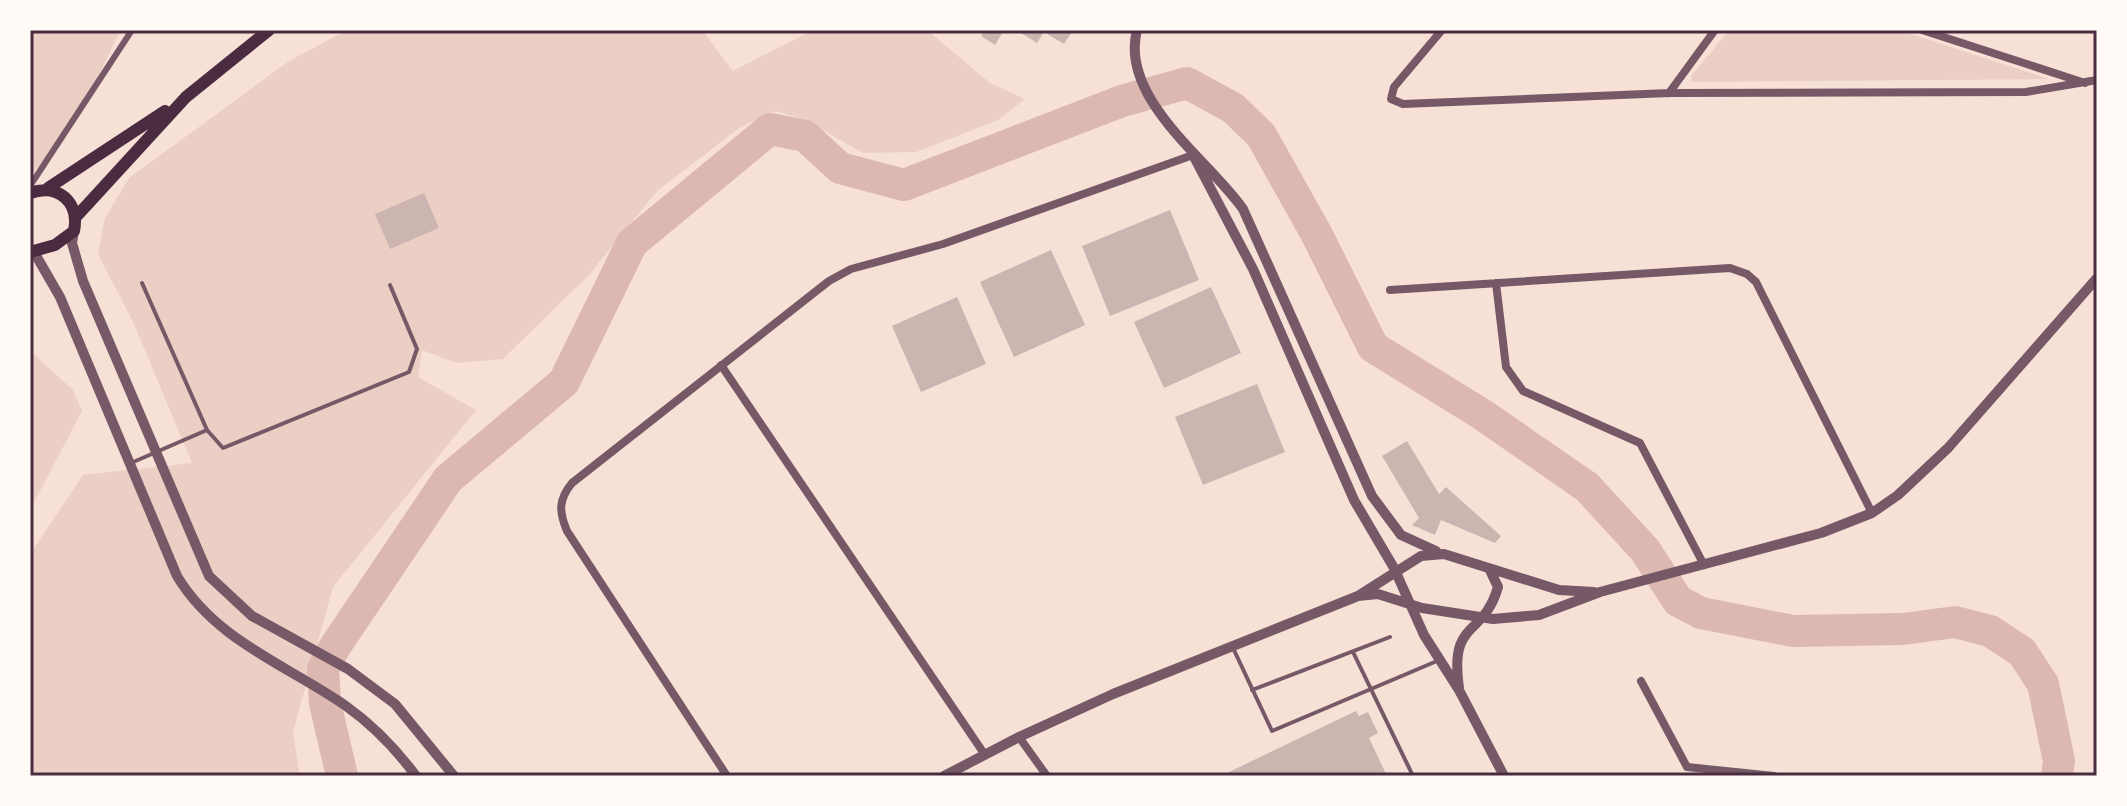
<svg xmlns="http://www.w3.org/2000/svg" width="2127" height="806" font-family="Mulish,sans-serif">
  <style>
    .green { fill: #ebcfc5 }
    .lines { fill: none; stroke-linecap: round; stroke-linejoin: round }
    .river { stroke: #dcb8b0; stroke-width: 32 }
    .building { fill: #ccb4b1 }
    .service { stroke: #755966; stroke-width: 4 }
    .pedestrian { stroke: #755966; stroke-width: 6 }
    .minor { stroke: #755966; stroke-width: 8 }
    .tertiary { stroke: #755966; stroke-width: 10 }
    .primary { stroke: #4a2c40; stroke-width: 12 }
    .neatline { fill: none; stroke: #4a2c40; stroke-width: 3 }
  </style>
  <rect width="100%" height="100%" fill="#f7e1d7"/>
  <path class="green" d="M 30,30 L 38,33 L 41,30 L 121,30 C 95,80 74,139 30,174 Z
    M 347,30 L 702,30 L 733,71 L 813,30 L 927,30 L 990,83 L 1025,99 L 998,120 L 916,152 L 863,153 L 805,120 L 776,111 L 742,126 L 657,191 L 589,275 L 503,359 L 456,363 L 422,350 L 418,377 L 476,410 L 333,587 L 293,732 L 300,776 L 30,776 L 30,554 L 83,475 L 192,463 L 134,324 L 98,254 L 105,218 L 129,178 L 289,61 Z
    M 1729,30 L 1899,30 L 2049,79 L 1692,82 L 1691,76 Z
    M 30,351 L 73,390 L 82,411 L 30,510 Z"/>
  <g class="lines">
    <path class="river" d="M 342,776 L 325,703 L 323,669 L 334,648 L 448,479 L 564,382 L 632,243 L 770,129 L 805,136 L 840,168 L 904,185 L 1122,101 L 1187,83 L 1233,108 L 1261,135 L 1316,233 L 1373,347 L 1483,415 L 1587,487 L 1645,550 L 1678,601 L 1701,613 L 1793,631 L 1903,629 L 1955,622 L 1990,631 L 2022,652 L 2043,684 L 2059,761 L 2057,776"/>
  </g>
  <path class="building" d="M 985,30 L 1004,30 L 995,45 L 981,36 Z
    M 1016,30 L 1073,30 L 1064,44 L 1044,32 L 1037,43 Z
    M 424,193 L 439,228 L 390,249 L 375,214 Z
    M 1170,210 L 1199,280 L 1110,316 L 1082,246 Z
    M 1051,250 L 1085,325 L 1014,357 L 980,282 Z
    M 1211,287 L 1241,353 L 1164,388 L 1134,322 Z
    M 957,297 L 986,364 L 921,392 L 892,326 Z
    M 1257,384 L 1285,452 L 1203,485 L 1175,417 Z
    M 1407,441 L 1439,494 L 1446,487 L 1501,536 L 1495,543 L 1441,520 L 1435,535 L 1412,525 L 1419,518 L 1382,456 Z
    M 1356,711 L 1359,716 L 1368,712 L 1378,733 L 1369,738 L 1387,776 L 1229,776 L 1227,773 Z"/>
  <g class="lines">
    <path class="service" d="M 142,283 L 207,430 L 223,448 L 409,372 L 417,349 L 390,285
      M 131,463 L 207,430
      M 1233,648 L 1272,731 L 1437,661
      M 1353,652 L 1413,776
      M 1252,690 L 1390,637"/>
    <path class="pedestrian" d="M 30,186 L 132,30"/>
    <path class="minor" d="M 1442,30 L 1394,87 L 1391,99 L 1403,104 L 1669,93 L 2026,92 L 2097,80
      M 1922,30 L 2085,83
      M 1669,93 L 1715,30
      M 1496,283 L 1506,367 L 1523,391 L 1640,443 L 1704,565
      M 1390,290 L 1730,268 L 1747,274 L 1756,282 L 1872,513
      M 721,365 L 985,755
      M 1641,681 L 1687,767 L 1774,776
      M 1019,737 L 1047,776
      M 727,776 L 567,531 C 559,512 558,500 572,483 L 829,281 L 851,269 L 943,244 L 1193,155"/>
    <path class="tertiary" d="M 1137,30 C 1119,99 1210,161 1243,209 L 1372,496 L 1401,535 L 1436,551
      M 1193,155 L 1253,269 L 1354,500 L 1394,568 L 1424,635 L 1459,690 L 1504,776
      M 74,231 L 72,243 L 83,281 L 209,576 L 252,616 L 348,669 L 395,704 L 454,776
      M 34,252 L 60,297 L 177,576 C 216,641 287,665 346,706 C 374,726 396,749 416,776
      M 1358,596 L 1378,594 L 1422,608 L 1493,619 L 1539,615 L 1600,592 L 1821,533 L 1872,513 L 1898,495 L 1948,448 L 2097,278
      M 1459,688 C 1449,618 1483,639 1498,587 L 1489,568
      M 944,776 L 1019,737 L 1113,694 L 1358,596 L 1421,556 L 1444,554 L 1559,590 L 1594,592"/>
    <path class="primary" d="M 48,188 L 165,111
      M 30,193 C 58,183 80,202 74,231 L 55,245 L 30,252
      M 75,218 L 186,97 L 269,30"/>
  </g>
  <rect width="2127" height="806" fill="none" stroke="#fffaf5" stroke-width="64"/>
  <rect x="32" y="32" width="2063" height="742" class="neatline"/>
</svg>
